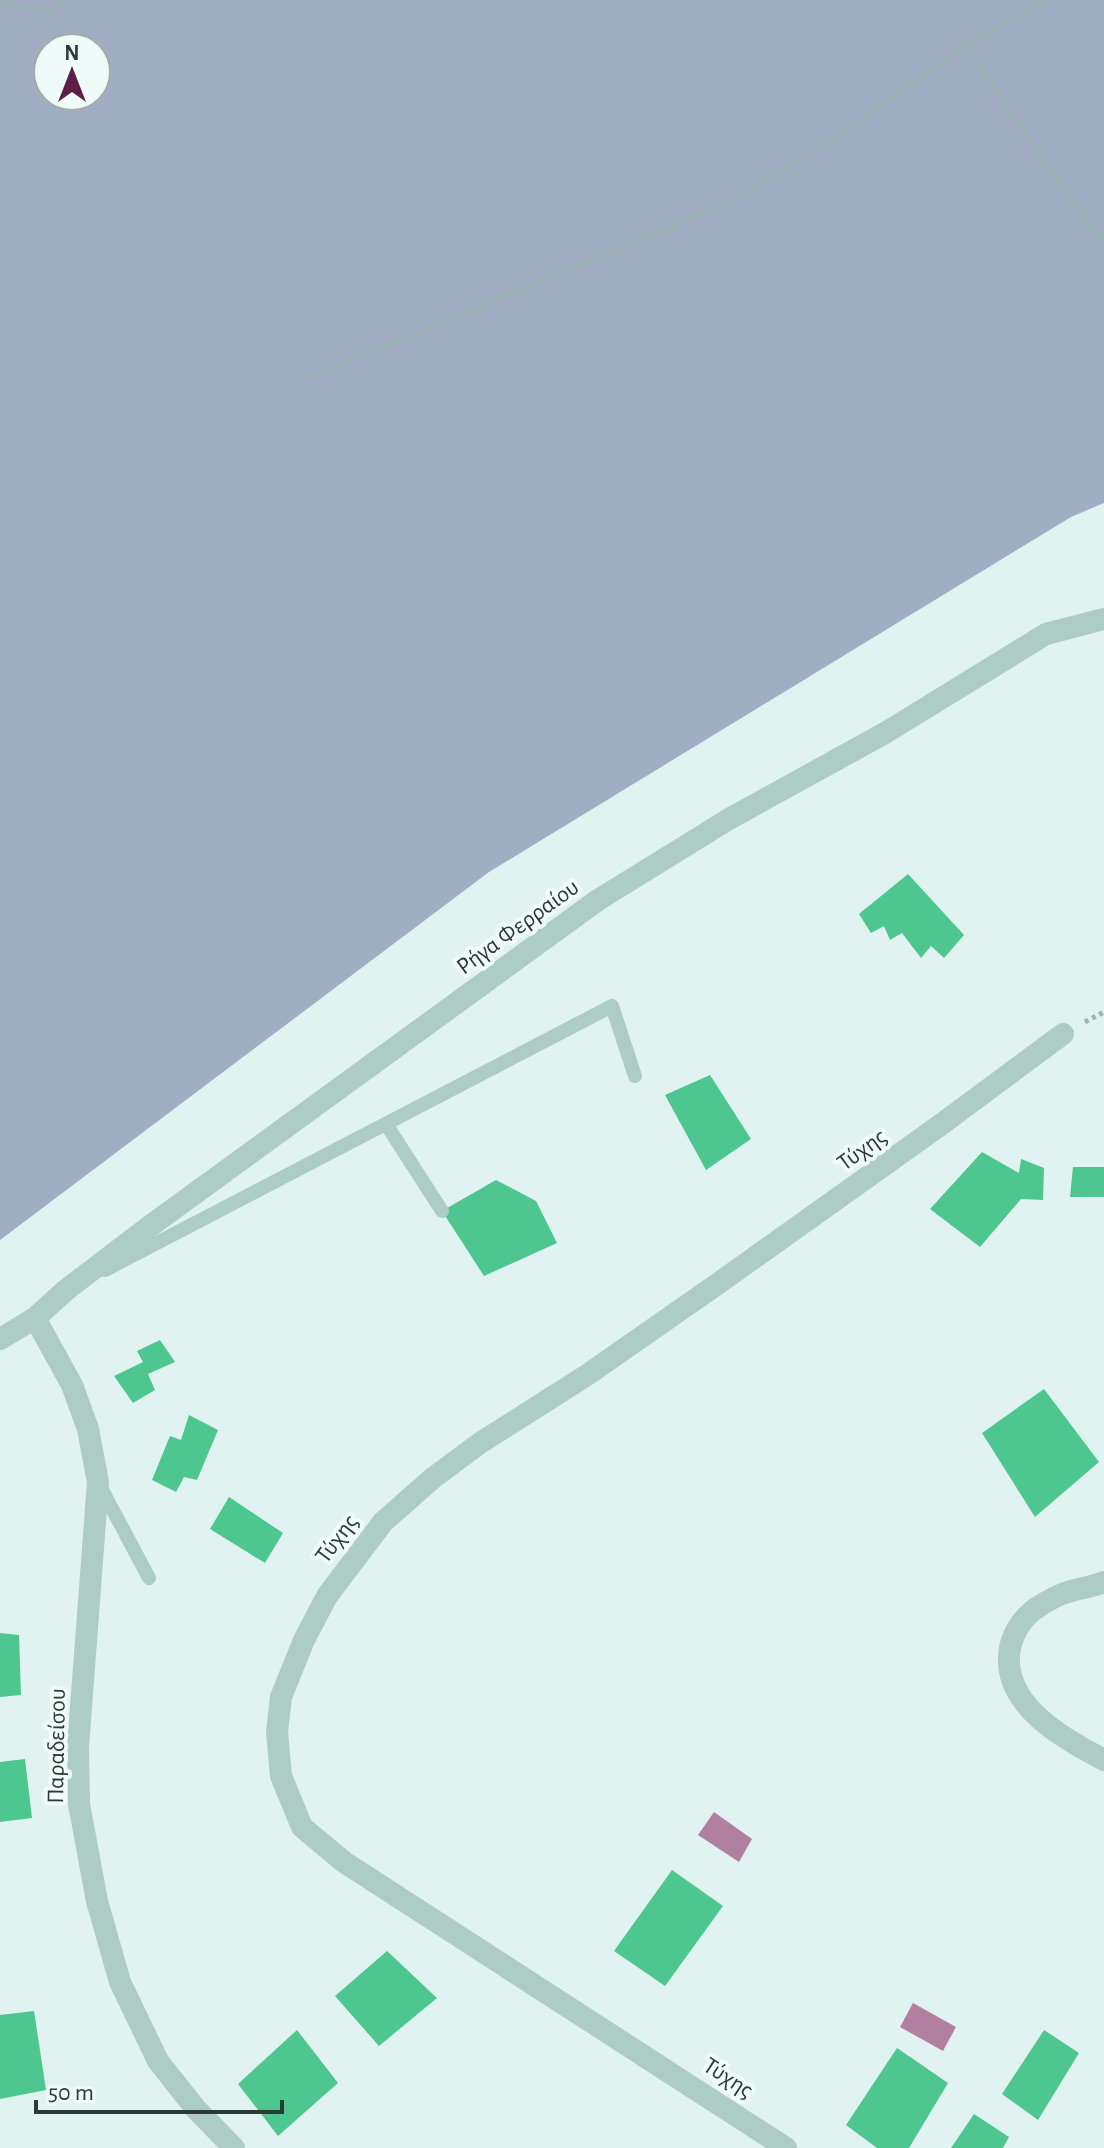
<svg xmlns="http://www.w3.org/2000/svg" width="1104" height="2148" font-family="'Alegreya Sans',sans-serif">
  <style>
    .green { fill: #a0adc3; fill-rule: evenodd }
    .water { fill: #b180a0 }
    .building { fill: #4dc68f }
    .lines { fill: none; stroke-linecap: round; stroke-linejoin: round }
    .path { stroke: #96b8af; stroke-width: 5; stroke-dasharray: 4 4; stroke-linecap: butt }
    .service { stroke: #acccc5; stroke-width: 14 }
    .minor { stroke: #acccc5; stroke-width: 22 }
    .tertiary { stroke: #acccc5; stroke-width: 22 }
    .labels { text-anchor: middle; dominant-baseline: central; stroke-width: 8; stroke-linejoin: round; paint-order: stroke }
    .street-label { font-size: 24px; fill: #2b3a35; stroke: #eefbf9 }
  </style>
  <rect width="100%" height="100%" fill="#e1f3f0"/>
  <path class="green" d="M 0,0 L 1104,0 L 1104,503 L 1071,517 L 489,872 L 0,1240 ZM 48,48 L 96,48 L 96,96 L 48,96 Z"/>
  <path class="water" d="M 714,1812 L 752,1839 L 739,1862 L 698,1835 Z
    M 913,2003 L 956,2027 L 943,2051 L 900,2027 Z"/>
  <path class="building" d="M 908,874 L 964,935 L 944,958 L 931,946 L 921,958 L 902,933 L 890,940 L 884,926 L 871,933 L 859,914 Z
    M 710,1075 L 751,1139 L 706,1170 L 665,1095 Z
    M 982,1152 L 1019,1173 L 1021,1159 L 1044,1168 L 1043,1200 L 1021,1199 L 980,1247 L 930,1209 Z
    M 1073,1167 L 1104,1167 L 1104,1197 L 1070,1197 Z
    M 496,1180 L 536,1201 L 557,1243 L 484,1276 L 442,1211 Z
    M 160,1340 L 175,1362 L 148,1374 L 155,1390 L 133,1403 L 114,1376 L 143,1362 L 137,1351 Z
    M 1044,1389 L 1099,1462 L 1035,1517 L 982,1433 Z
    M 189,1415 L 218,1430 L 197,1480 L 184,1477 L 176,1492 L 152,1480 L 170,1436 L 181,1440 Z
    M 229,1497 L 283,1533 L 265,1563 L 210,1529 Z
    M 0,1633 L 19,1635 L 21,1695 L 0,1697 Z
    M 25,1759 L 32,1818 L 0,1822 L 0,1762 Z
    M 672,1870 L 723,1906 L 665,1986 L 614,1951 Z
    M 387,1951 L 437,1998 L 379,2046 L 335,1996 Z
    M 34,2011 L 46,2090 L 0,2099 L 0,2015 Z
    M 297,2030 L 338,2083 L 278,2136 L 238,2084 Z
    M 1044,2030 L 1079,2053 L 1038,2120 L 1002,2094 Z
    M 897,2048 L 948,2083 L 909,2148 L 877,2148 L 846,2125 Z
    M 974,2114 L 1009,2137 L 1003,2148 L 951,2148 Z"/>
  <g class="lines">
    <path class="path" d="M 0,2 L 49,12 L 67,0
      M 965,46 L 1104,246
      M 309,378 L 739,198 L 851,126 L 965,46 L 1046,0
      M 1085,1022 L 1104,1012"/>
    <path class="service" d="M 386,1124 L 442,1211
      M 105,1270 L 612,1006 L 635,1076
      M 100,1486 L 149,1578"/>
    <path class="minor" d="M 35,1318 L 72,1385 L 88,1429 L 98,1482 L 78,1747 L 79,1804 L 97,1901 L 120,1982 L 158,2061 L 196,2109 L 234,2148
      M 786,2148 L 344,1862 L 302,1827 L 281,1776 L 277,1732 L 281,1697 L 304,1640 L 327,1596 L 383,1522 L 433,1478 L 480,1443 L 587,1375 L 716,1285 L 939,1126 L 1063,1034"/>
    <path class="tertiary" d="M 0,1339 L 35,1318 L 66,1290 L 146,1229 L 598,900 L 729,819 L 885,733 L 1046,634 L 1104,619
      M 1104,1582 C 1092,1587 1080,1588 1068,1592 C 1057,1595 1044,1603 1035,1609 C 1020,1620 1010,1638 1009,1656 C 1006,1707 1064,1739 1104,1760"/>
  </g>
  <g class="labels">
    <g class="street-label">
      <text transform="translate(518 927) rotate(-36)">Ρήγα Φερραίου</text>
      <text transform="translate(862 1150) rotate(-36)">Τύχης</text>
      <text transform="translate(337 1539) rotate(-53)">Τύχης</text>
      <text transform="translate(57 1746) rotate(-89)">Παραδείσου</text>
      <text transform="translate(728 2078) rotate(33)">Τύχης</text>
    </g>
  </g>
  <g transform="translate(72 72)"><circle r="38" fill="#eefbf9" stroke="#a0aeab" stroke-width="2"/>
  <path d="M0-6L14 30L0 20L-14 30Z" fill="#5c2046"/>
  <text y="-12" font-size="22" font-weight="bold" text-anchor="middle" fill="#2b3a35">N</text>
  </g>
  <path d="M36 2100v12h246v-12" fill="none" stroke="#2b3a35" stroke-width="4"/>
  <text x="48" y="2100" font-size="24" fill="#2b3a35" stroke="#eefbf9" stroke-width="6" paint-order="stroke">50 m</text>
</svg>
